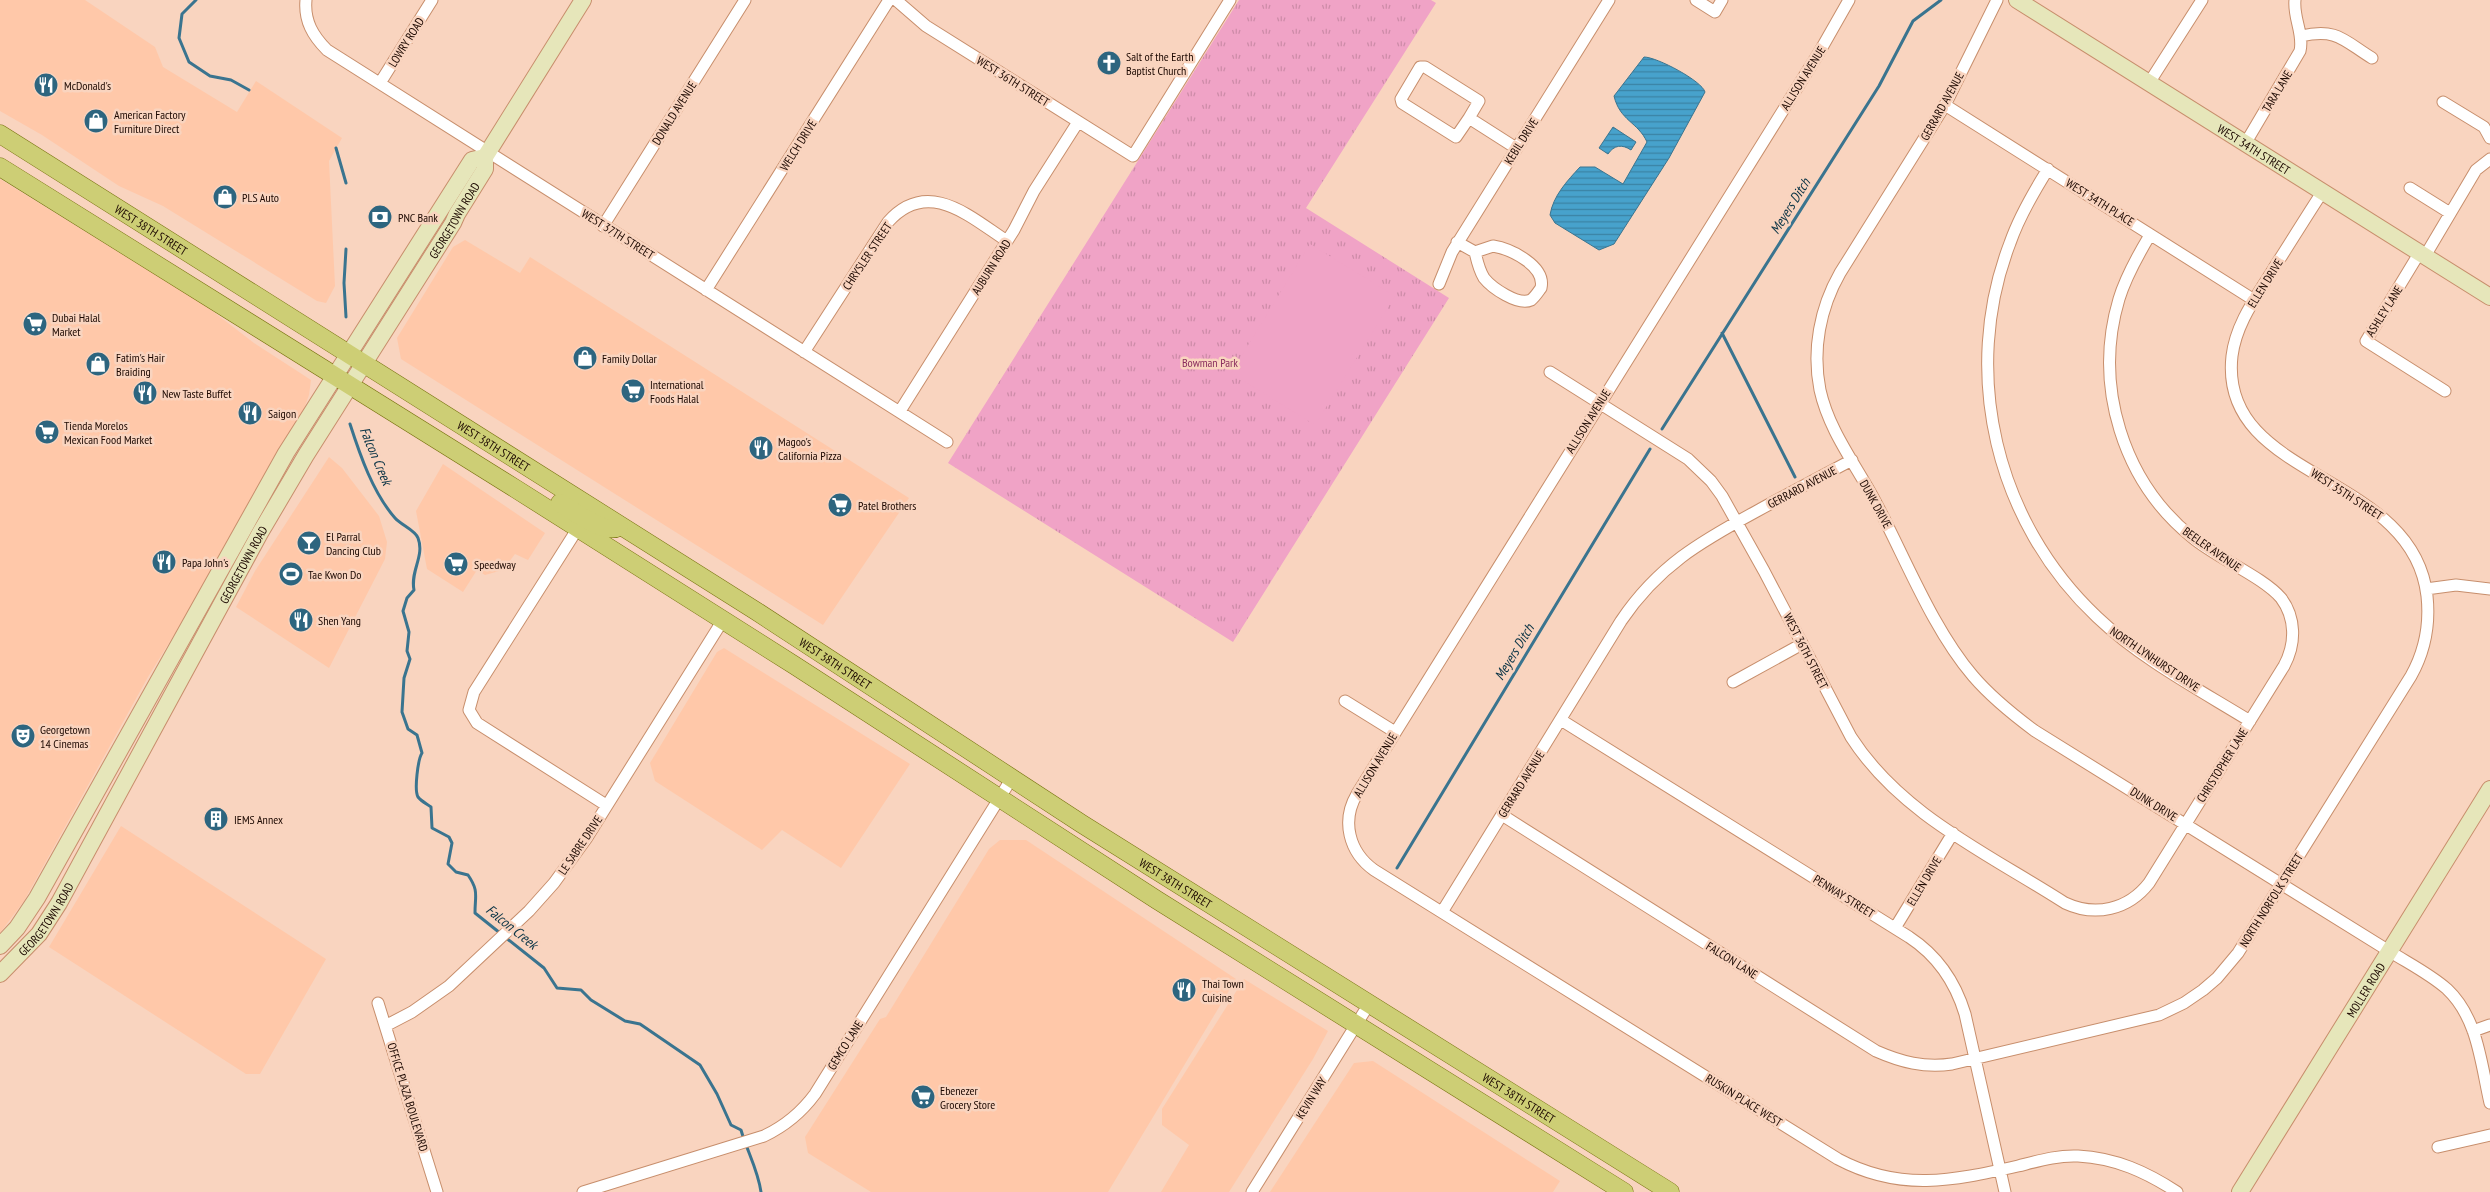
<svg xmlns="http://www.w3.org/2000/svg" width="2490" height="1192" font-family="'PT Sans Narrow',sans-serif">
  <style>
    .built { fill: #ffc8a9 }
    .park { fill: url(#park-tufts) }
    .pitch { fill: #f0a3c6 }
    .water { fill: url(#water-rules); stroke: #3a748f }
    .lines { fill: none; stroke-linecap: round; stroke-linejoin: round }
    .stream { stroke: #3a748f; stroke-width: 3 }
    .street-casing { stroke: #c78e6c; stroke-width: 13 }
    .secondary-casing { stroke: #c78e6c; stroke-width: 18 }
    .primary-casing { stroke: #797310; stroke-width: 19 }
    .street { stroke: #fff; stroke-width: 11 }
    .secondary { stroke: #e6e6ba; stroke-width: 16 }
    .primary { stroke: #cdce75; stroke-width: 18 }
    .labels { text-anchor: middle; dominant-baseline: central; stroke-width: 5; stroke-linejoin: round; paint-order: stroke }
    .street-label { font-size: 12px; fill: #1c0800; stroke: #f9d4bf }
    .poi-label { font-size: 12px; fill: #1c0800; stroke: #f9d4bf; text-anchor: start }
    .park-label { font-size: 12px; fill: #892d5e; stroke: #f9d4bf }
    .water-label { font-size: 14px; font-style: italic; fill: #093345; stroke: #f9d4bf }
  </style>
  <defs>
    <pattern id="park-tufts" width="24" height="20" patternUnits="userSpaceOnUse" patternTransform="scale(1.25)"><rect width="24" height="20" fill="#f0a3c6"/><path d="M3 7l-1-3M5 7V3M7 7l1-3M15 17l-1-3M17 17v-4M19 17l1-3" fill="none" stroke="#cd8ba8"/></pattern>
    <pattern id="water-rules" width="6" height="5" patternUnits="userSpaceOnUse" patternTransform="scale(1.25)"><rect width="6" height="5" fill="#47a2cc"/><path d="M0 2.5h6" fill="none" stroke="#3a82a3"/></pattern>
  </defs>
  <rect width="100%" height="100%" fill="#f9d4bf"/>
  <path class="built" d="M 0,0 L 85,0 L 155,47 L 163,67 L 237,112 L 256,81 L 342,138 L 329,161 L 335,286 L 326,303 L 317,301 L 163,206 L 119,186 L 42,135 L 0,111 Z
    M 0,179 L 206,306 L 254,343 L 311,380 L 309,395 L 304,409 L 270,464 L 217,565 L 148,677 L 24,901 L 0,933 Z
    M 465,240 L 520,273 L 530,257 L 909,498 L 823,625 L 401,359 L 397,338 L 453,247 Z
    M 329,457 L 342,468 L 379,516 L 387,542 L 385,559 L 329,668 L 236,607 L 255,571 Z
    M 443,464 L 545,533 L 528,560 L 515,554 L 503,570 L 485,575 L 477,570 L 463,592 L 427,569 L 416,511 Z
    M 724,648 L 910,764 L 841,868 L 782,830 L 762,850 L 655,781 L 650,763 L 717,652 Z
    M 121,826 L 326,959 L 260,1074 L 246,1074 L 49,947 Z
    M 1000,840 L 1026,840 L 1236,979 L 1108,1192 L 871,1192 L 808,1153 L 805,1137 L 880,1019 L 886,1017 L 989,849 Z
    M 1244,979 L 1328,1031 L 1313,1059 L 1229,1192 L 1161,1192 L 1189,1145 L 1162,1125 L 1162,1109 Z
    M 1373,1061 L 1560,1181 L 1553,1192 L 1270,1192 L 1354,1063 Z"/>
  <path class="park" d="M 1239,0 L 1431,0 L 1436,3 L 1306,208 L 1449,298 L 1233,642 L 948,463 Z"/>
  <path class="pitch" d="M 1310,244 L 1395,296 L 1315,425 L 1231,373 Z"/>
  <path class="water" d="M 1644,57 C 1657,57 1702,81 1705,92 L 1669,158 L 1614,244 L 1599,250 L 1555,223 L 1550,215 C 1553,196 1567,181 1580,167 L 1595,167 L 1623,184 L 1647,142 C 1638,122 1620,121 1614,96 Z
    M 1613,127 L 1636,142 L 1631,150 C 1622,144 1614,145 1608,154 L 1599,148 Z"/>
  <g class="lines">
    <path class="stream" d="M 196,0 L 182,14 L 179,38 L 189,62 L 210,76 L 231,80 L 249,90
      M 336,148 L 346,183
      M 346,249 L 344,283 L 346,317
      M 1722,333 L 1795,477
      M 350,424 C 360,455 373,493 395,518 C 401,525 415,530 418,538 C 425,556 410,571 414,590 L 407,598 L 403,611 L 409,632 L 407,651 L 410,659 L 404,678 L 402,712 L 408,729 L 417,735 L 422,753 C 418,759 414,790 418,797 C 421,801 427,804 431,807 L 432,828 L 449,837 L 452,843 L 448,864 L 456,872 L 468,875 C 479,891 475,895 475,913 L 500,933
      M 1662,429 L 1879,86 L 1913,21 L 1941,0
      M 1397,868 L 1650,449
      M 505,937 L 544,968 L 557,988 L 581,990 L 591,1000 L 625,1021 L 640,1024 L 700,1065 L 717,1094 L 731,1125 L 741,1130 C 747,1151 758,1170 761,1192"/>
    <defs>
      <path id="street" d="M 306,0 C 304,21 313,36 327,50 L 947,442
        M 896,0 L 926,26 L 1133,156 L 1230,0
        M 1696,0 L 1715,12 L 1722,0
        M 1849,0 L 1820,51 L 1357,794 C 1341,821 1349,852 1374,870 L 1838,1159 C 1900,1192 1952,1181 2018,1166 C 2038,1161 2058,1155 2078,1156 C 2116,1158 2146,1172 2177,1192
        M 1997,0 L 1945,105 L 1840,273 C 1820,308 1812,350 1820,390 C 1829,431 1856,465 1875,501 C 1905,557 1932,628 1973,676 C 1991,697 2012,714 2035,731 L 2389,951 C 2408,963 2430,974 2447,989 C 2478,1018 2481,1064 2490,1103
        M 2301,36 C 2337,28 2343,40 2372,58
        M 380,83 L 432,0
        M 2149,83 L 2202,0
        M 2443,102 L 2484,127 L 2490,138
        M 1945,105 L 2254,300
        M 1469,118 L 1479,101 L 1425,67 L 1420,67 L 1401,99 L 1402,103 L 1456,137 L 1469,118 L 1516,148
        M 2245,144 L 2300,51 C 2304,34 2293,18 2295,0
        M 2048,169 C 2033,193 2019,217 2010,243 C 1960,373 1996,522 2097,617 C 2141,659 2198,689 2250,721
        M 2410,188 L 2450,213
        M 603,226 L 745,0
        M 1457,242 L 1475,252 C 1477,261 1479,270 1484,278 C 1492,288 1518,306 1531,300 C 1535,297 1538,292 1541,288 C 1546,266 1511,249 1493,246 L 1475,252
        M 2420,252 L 2366,341 L 2445,391
        M 2425,256 L 2476,170 L 2490,159
        M 1439,284 L 1452,252 L 1609,0
        M 706,290 L 889,0
        M 804,352 L 888,222 C 928,177 970,217 1007,241
        M 1550,372 L 1688,459 L 1711,481 L 1722,496 L 1764,571 L 1851,737 C 1901,815 1989,854 2065,903 C 2095,917 2128,910 2149,883 L 2284,666 C 2296,644 2296,618 2281,598 C 2263,577 2217,558 2193,538 C 2123,482 2093,386 2119,299 C 2126,276 2138,255 2150,235
        M 900,411 L 1014,230 L 1034,191 L 1078,122
        M 578,528 L 474,692 L 469,710 L 477,723 L 606,805
        M 2426,589 L 2456,585 L 2490,589
        M 1733,682 L 1802,644
        M 1345,701 L 1395,732
        M 1561,720 L 1909,937 C 1938,956 1955,981 1965,1014 L 2005,1192
        M 1502,815 L 1876,1051 C 1901,1062 1924,1068 1952,1064 L 2159,1015 L 2184,1003 L 2203,990 L 2217,978 L 2238,953 L 2411,676 C 2425,651 2430,624 2427,596 C 2413,471 2218,481 2232,356 C 2236,323 2257,296 2274,268 C 2290,243 2306,217 2323,191
        M 1442,912 L 1621,621 C 1658,566 1700,542 1757,511 C 1788,494 1820,477 1852,460
        M 1895,928 L 1953,833
        M 378,1003 L 437,1192
        M 387,1025 L 412,1012 L 449,986 L 529,911 L 554,883 L 586,839 L 723,620
        M 2473,1031 L 2490,1025
        M 2438,1147 L 2490,1135
        M 583,1192 L 764,1136 C 785,1126 801,1113 815,1094 L 1012,778
        M 1252,1192 L 1369,1004"/>
      <g id="secondary">
        <path id="s1" d="M 2017,0 L 2490,297"/>
        <path d="M 0,946 L 17,928 L 37,898 L 286,453 L 472,160 L 485,157"/>
        <path id="s2" d="M 0,974 L 39,934 L 59,903 L 260,533 L 306,455 L 453,223 L 457,214 L 485,169 L 485,157 L 583,0"/>
        <path id="s3" d="M 2240,1192 L 2490,789"/>
      </g>
      <g id="primary">
        <path id="s4" d="M 0,134 L 756,611 L 1082,824 L 1670,1192"/>
        <path d="M 0,167 L 516,489 L 794,665 L 1157,900 L 1624,1192"/>
        <path d="M 560,503 C 574,511 604,535 619,527"/>
      </g>
    </defs>
    <use href="#street" class="street-casing"/>
    <use href="#secondary" class="secondary-casing"/>
    <use href="#primary" class="primary-casing"/>
    <use href="#street" class="street"/>
    <use href="#secondary" class="secondary"/>
    <use href="#primary" class="primary"/>
  </g>
  <defs>
    <symbol id="church-disc" viewBox="-11 -11 22 22"><circle r="9.5" fill="#2d657f" stroke="#f9d4bf"/><path d="M-1.2-6h2.4v3.5h3.3v2.4h-3.3V6h-2.4V-.1h-3.3v-2.4h3.3Z" fill="#fff"/></symbol>
    <symbol id="restaurant-disc" viewBox="-11 -11 22 22"><circle r="9.5" fill="#2d657f" stroke="#f9d4bf"/><path d="M-5-6h1v4h1v-4h1v4h1v-4h1v5L-1.5 .5V6h-2V.5L-5-1ZM5-6V6H3V1.5H1.5Q1.5-4 5-6Z" fill="#fff"/></symbol>
    <symbol id="shop-disc" viewBox="-11 -11 22 22"><circle r="9.5" fill="#2d657f" stroke="#f9d4bf"/><path d="M-5-2.5h2.3a2.7 3.5 0 0 1 5.4 0H5L5.5 6h-11ZM-1.5-2.5h3a1.5 2.3 0 0 0-3 0Z" fill="#fff"/></symbol>
    <symbol id="bank-disc" viewBox="-11 -11 22 22"><circle r="9.5" fill="#2d657f" stroke="#f9d4bf"/><path d="M-6-4H6V4H-6ZM0-2.3a2.3 2.3 0 1 0 0 4.6a2.3 2.3 0 1 0 0-4.6Z" fill="#fff"/></symbol>
    <symbol id="supermarket-disc" viewBox="-11 -11 22 22"><circle r="9.5" fill="#2d657f" stroke="#f9d4bf"/><path d="M-6-5.5h2.5l.6 2H6L4.5 2H-2.5L-4.4-4H-6ZM-1.5 3.2a1.3 1.3 0 1 0 .1 0ZM3 3.2a1.3 1.3 0 1 0 .1 0Z" fill="#fff"/></symbol>
    <symbol id="bar-disc" viewBox="-11 -11 22 22"><circle r="9.5" fill="#2d657f" stroke="#f9d4bf"/><path d="M-6-5H6L.8 .8V4.5H3.5V6h-7V4.5H-.8V.8Z" fill="#fff"/></symbol>
    <symbol id="stadium-disc" viewBox="-11 -11 22 22"><circle r="9.5" fill="#2d657f" stroke="#f9d4bf"/><path d="M0-5a6.5 5 0 1 0 0 10a6.5 5 0 1 0 0-10ZM-3.5-1.8h7v3.6h-7Z" fill="#fff"/></symbol>
    <symbol id="theatre-disc" viewBox="-11 -11 22 22"><circle r="9.5" fill="#2d657f" stroke="#f9d4bf"/><path d="M-5-5.5Q0-4 5-5.5V0Q5 5 0 6Q-5 5-5 0ZM-3.3-2.5H-1v1.5H-3.3ZM1-2.5H3.3v1.5H1ZM-2.8 1Q0 5.5 2.8 1Z" fill="#fff"/></symbol>
    <symbol id="building-disc" viewBox="-11 -11 22 22"><circle r="9.5" fill="#2d657f" stroke="#f9d4bf"/><path d="M-4-6H4V6H1V3H-1V6H-4ZM-2.5-4.3h1.7v1.8h-1.7ZM.8-4.3h1.7v1.8H.8ZM-2.5-1h1.7V.8h-1.7ZM.8-1h1.7V.8H.8Z" fill="#fff"/></symbol>
  </defs>
  <g fill-rule="evenodd">
    <use href="#church-disc" x="1095" y="49" width="28" height="28"/>
    <use href="#restaurant-disc" x="32" y="71" width="28" height="28"/>
    <use href="#shop-disc" x="82" y="107" width="28" height="28"/>
    <use href="#shop-disc" x="211" y="183" width="28" height="28"/>
    <use href="#bank-disc" x="366" y="203" width="28" height="28"/>
    <use href="#supermarket-disc" x="21" y="310" width="28" height="28"/>
    <use href="#shop-disc" x="571" y="344" width="28" height="28"/>
    <use href="#shop-disc" x="84" y="350" width="28" height="28"/>
    <use href="#supermarket-disc" x="619" y="377" width="28" height="28"/>
    <use href="#restaurant-disc" x="131" y="379" width="28" height="28"/>
    <use href="#restaurant-disc" x="236" y="399" width="28" height="28"/>
    <use href="#supermarket-disc" x="33" y="418" width="28" height="28"/>
    <use href="#restaurant-disc" x="747" y="434" width="28" height="28"/>
    <use href="#supermarket-disc" x="826" y="491" width="28" height="28"/>
    <use href="#bar-disc" x="295" y="529" width="28" height="28"/>
    <use href="#restaurant-disc" x="150" y="548" width="28" height="28"/>
    <use href="#supermarket-disc" x="442" y="550" width="28" height="28"/>
    <use href="#stadium-disc" x="277" y="560" width="28" height="28"/>
    <use href="#restaurant-disc" x="287" y="606" width="28" height="28"/>
    <use href="#theatre-disc" x="9" y="722" width="28" height="28"/>
    <use href="#building-disc" x="202" y="805" width="28" height="28"/>
    <use href="#restaurant-disc" x="1170" y="976" width="28" height="28"/>
    <use href="#supermarket-disc" x="909" y="1083" width="28" height="28"/>
  </g>
  <g class="labels">
    <g class="street-label">
      <text transform="translate(406 42) rotate(-58)">LOWRY ROAD</text>
      <text transform="translate(1803 78) rotate(-58)">ALLISON AVENUE</text>
      <text transform="translate(1013 81) rotate(32)">WEST 36TH STREET</text>
      <text transform="translate(2277 91) rotate(-59)">TARA LANE</text>
      <text transform="translate(1942 106) rotate(-61)">GERRARD AVENUE</text>
      <text transform="translate(674 113) rotate(-58)">DONALD AVENUE</text>
      <text transform="translate(1521 141) rotate(-58)">KEBIL DRIVE</text>
      <text transform="translate(798 145) rotate(-58)">WELCH DRIVE</text>
      <text stroke="none"><textPath href="#s1" startOffset="280">WEST 34TH STREET</textPath></text>
      <text transform="translate(2100 202) rotate(32)">WEST 34TH PLACE</text>
      <text stroke="none"><textPath href="#s2" startOffset="882">GEORGETOWN ROAD</textPath></text>
      <text stroke="none"><textPath href="#s4" startOffset="179">WEST 38TH STREET</textPath></text>
      <text transform="translate(618 234) rotate(32)">WEST 37TH STREET</text>
      <text transform="translate(867 256) rotate(-56)">CHRYSLER STREET</text>
      <text transform="translate(991 267) rotate(-58)">AUBURN ROAD</text>
      <text transform="translate(2265 283) rotate(-58)">ELLEN DRIVE</text>
      <text transform="translate(2384 311) rotate(-58)">ASHLEY LANE</text>
      <text transform="translate(1588 421) rotate(-58)">ALLISON AVENUE</text>
      <text stroke="none"><textPath href="#s4" startOffset="584">WEST 38TH STREET</textPath></text>
      <text transform="translate(1802 487) rotate(-28)">GERRARD AVENUE</text>
      <text transform="translate(2347 494) rotate(33)">WEST 35TH STREET</text>
      <text transform="translate(1876 504) rotate(61)">DUNK DRIVE</text>
      <text transform="translate(2212 549) rotate(35)">BEELER AVENUE</text>
      <text stroke="none"><textPath href="#s2" startOffset="478">GEORGETOWN ROAD</textPath></text>
      <text transform="translate(1806 651) rotate(63)">WEST 36TH STREET</text>
      <text transform="translate(2155 659) rotate(34)">NORTH LYNHURST DRIVE</text>
      <text stroke="none"><textPath href="#s4" startOffset="989">WEST 38TH STREET</textPath></text>
      <text transform="translate(1375 765) rotate(-59)">ALLISON AVENUE</text>
      <text transform="translate(2222 765) rotate(-58)">CHRISTOPHER LANE</text>
      <text transform="translate(1521 784) rotate(-58)">GERRARD AVENUE</text>
      <text transform="translate(2154 804) rotate(32)">DUNK DRIVE</text>
      <text transform="translate(580 845) rotate(-56)">LE SABRE DRIVE</text>
      <text transform="translate(1924 881) rotate(-59)">ELLEN DRIVE</text>
      <text stroke="none"><textPath href="#s4" startOffset="1394">WEST 38TH STREET</textPath></text>
      <text transform="translate(1844 896) rotate(32)">PENWAY STREET</text>
      <text transform="translate(2271 900) rotate(-58)">NORTH NORFOLK STREET</text>
      <text stroke="none"><textPath href="#s2" startOffset="72">GEORGETOWN ROAD</textPath></text>
      <text transform="translate(1732 960) rotate(32)">FALCON LANE</text>
      <text stroke="none"><textPath href="#s3" startOffset="238">MOLLER ROAD</textPath></text>
      <text transform="translate(845 1045) rotate(-58)">GEMCO LANE</text>
      <text transform="translate(408 1097) rotate(73)">OFFICE PLAZA BOULEVARD</text>
      <text stroke="none"><textPath href="#s4" startOffset="1799">WEST 38TH STREET</textPath></text>
      <text transform="translate(1311 1098) rotate(-58)">KEVIN WAY</text>
      <text transform="translate(1744 1100) rotate(32)">RUSKIN PLACE WEST</text>
    </g>
    <g class="poi-label">
      <text x="1126" y="56">Salt of the Earth<tspan x="1126" dy="14">Baptist Church</tspan></text>
      <text x="64" y="85">McDonald's</text>
      <text x="114" y="114">American Factory<tspan x="114" dy="14">Furniture Direct</tspan></text>
      <text x="242" y="197">PLS Auto</text>
      <text x="398" y="217">PNC Bank</text>
      <text x="52" y="317">Dubai Halal<tspan x="52" dy="14">Market</tspan></text>
      <text x="116" y="357">Fatim's Hair<tspan x="116" dy="14">Braiding</tspan></text>
      <text x="602" y="358">Family Dollar</text>
      <text x="650" y="384">International<tspan x="650" dy="14">Foods Halal</tspan></text>
      <text x="162" y="393">New Taste Buffet</text>
      <text x="268" y="413">Saigon</text>
      <text x="64" y="425">Tienda Morelos<tspan x="64" dy="14">Mexican Food Market</tspan></text>
      <text x="778" y="441">Magoo's<tspan x="778" dy="14">California Pizza</tspan></text>
      <text x="858" y="505">Patel Brothers</text>
      <text x="326" y="536">El Parral<tspan x="326" dy="14">Dancing Club</tspan></text>
      <text x="182" y="562">Papa John's</text>
      <text x="474" y="564">Speedway</text>
      <text x="308" y="574">Tae Kwon Do</text>
      <text x="318" y="620">Shen Yang</text>
      <text x="40" y="729">Georgetown<tspan x="40" dy="14">14 Cinemas</tspan></text>
      <text x="234" y="819">IEMS Annex</text>
      <text x="1202" y="983">Thai Town<tspan x="1202" dy="14">Cuisine</tspan></text>
      <text x="940" y="1090">Ebenezer<tspan x="940" dy="14">Grocery Store</tspan></text>
    </g>
    <g class="park-label">
      <text x="1210" y="362">Bowman Park</text>
    </g>
    <g class="water-label">
      <text transform="translate(1790 206) rotate(-58)">Meyers Ditch</text>
      <text transform="translate(376 456) rotate(67)">Falcon Creek</text>
      <text transform="translate(1514 652) rotate(-59)">Meyers Ditch</text>
      <text transform="translate(512 927) rotate(39)">Falcon Creek</text>
    </g>
  </g>
</svg>
